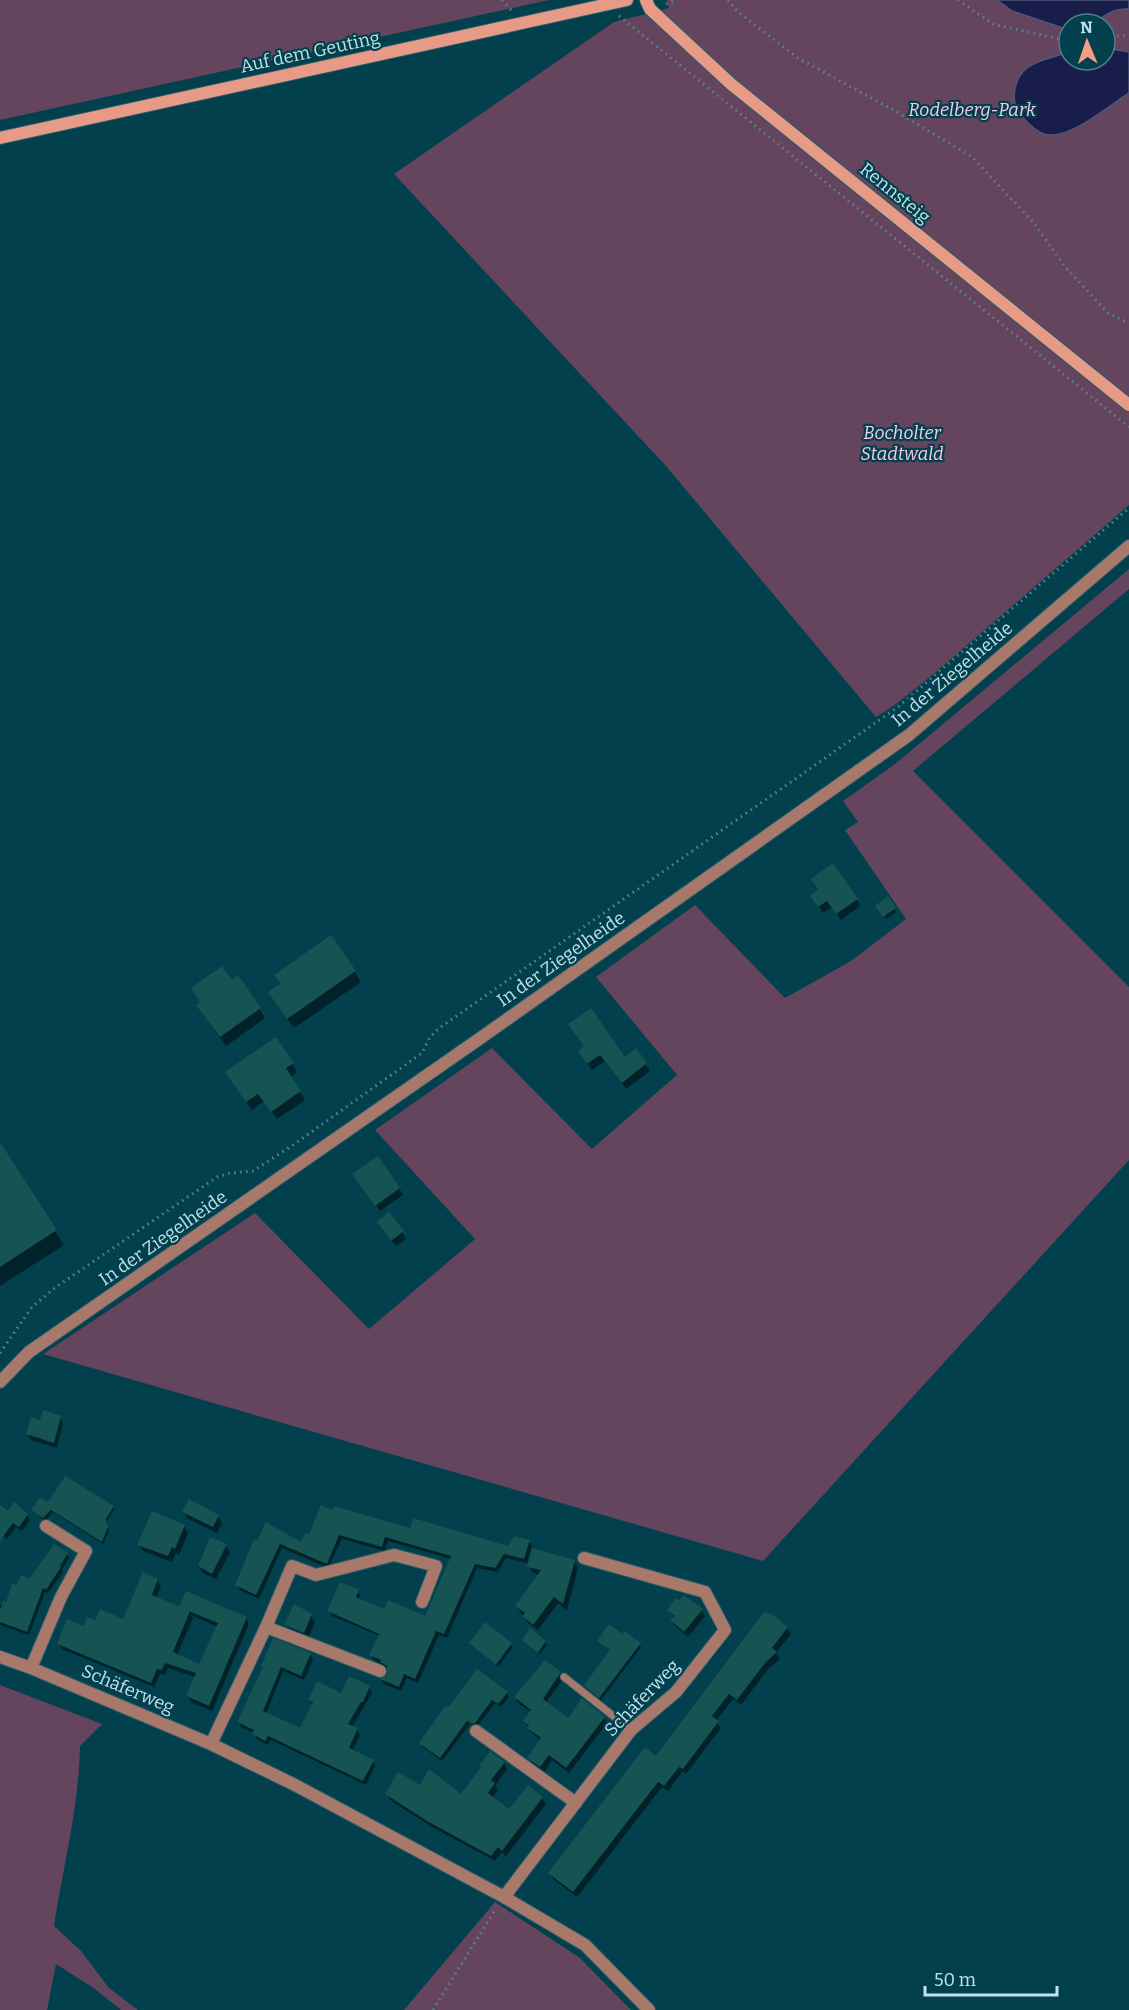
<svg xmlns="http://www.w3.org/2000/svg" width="1129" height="2010" font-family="Bitter,serif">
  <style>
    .green { fill: #64455d; fill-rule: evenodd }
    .water { fill: #191d49; stroke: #4b587a; stroke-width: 1.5 }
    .shadow { fill: #0007; fill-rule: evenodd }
    .building { fill: #165353 }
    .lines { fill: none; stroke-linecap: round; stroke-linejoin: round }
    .lane-casing { stroke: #245d69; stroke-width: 9 }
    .street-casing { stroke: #245d69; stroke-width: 14 }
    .secondary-casing { stroke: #245d69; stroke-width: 14 }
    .path { stroke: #568793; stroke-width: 3; stroke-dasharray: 1.5 4.5; stroke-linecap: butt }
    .lane { stroke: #a8786b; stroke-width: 7 }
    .street { stroke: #a8786b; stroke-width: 12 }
    .secondary { stroke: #e79b86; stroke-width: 12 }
    .labels { text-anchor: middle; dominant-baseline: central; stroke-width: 4.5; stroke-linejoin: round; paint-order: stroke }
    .street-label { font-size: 18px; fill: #c0e2eb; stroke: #02404d }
    .park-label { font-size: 18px; font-style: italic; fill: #f7caeb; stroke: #02404d }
  </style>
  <rect width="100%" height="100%" fill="#02404d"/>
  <path class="green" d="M 0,0 L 549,0 L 0,120 Z
    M 667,0 L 1129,0 L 1129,505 L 936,672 L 896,704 L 876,717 L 666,466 L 394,174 L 614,22 L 669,8 ZM 1069,24 L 1105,24 L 1105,60 L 1069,60 Z
    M 1129,569 L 1129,589 L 913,771 L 1129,987 L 1129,1160 L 763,1561 L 43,1354 L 255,1213 L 369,1329 L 475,1239 L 375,1130 L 492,1048 L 592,1149 L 677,1075 L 596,977 L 695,905 L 785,998 L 851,961 L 906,919 L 845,830 L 858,822 L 843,801 L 895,764 Z
    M 0,1685 L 102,1724 L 80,1746 C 79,1807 63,1866 54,1926 L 81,1951 L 109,1988 L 138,2010 L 121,2010 L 95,1989 L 56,1964 L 47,2010 L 0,2010 Z
    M 495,1902 L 580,1958 L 631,2010 L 404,2010 Z"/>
  <path class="water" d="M 997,0 L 1129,0 L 1129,9 C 1115,8 1108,13 1097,21 L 1097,24 L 1069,24 L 1069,30 L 1012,11 Z
    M 1105,48 L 1129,52 L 1129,93 C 1109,106 1075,135 1052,135 C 1037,136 1019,116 1015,103 C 1012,92 1017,76 1026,69 C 1037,59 1056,58 1069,51 L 1069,60 L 1105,60 Z"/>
  <path class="shadow" d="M 812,896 L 857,899 L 860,906 L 841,920 L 832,907 L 823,913 Z
    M 887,899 L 896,912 L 886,919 L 877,906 Z
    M 355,972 L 361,982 L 294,1028 L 276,1003 L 282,984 L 276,975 Z
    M 238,977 L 265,1018 L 226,1046 L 203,1014 Z
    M 585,1047 L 625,1059 L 636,1050 L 650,1071 L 626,1089 L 605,1061 L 592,1070 L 584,1058 Z
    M 292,1064 L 297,1072 L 290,1077 L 305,1100 L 277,1119 L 264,1101 L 252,1110 L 232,1080 Z
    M 0,1145 L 64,1245 L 0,1286 Z
    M 358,1181 L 399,1188 L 403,1195 L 380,1211 Z
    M 382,1229 L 402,1232 L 406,1239 L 396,1246 Z
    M 60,1417 L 63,1423 L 57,1448 L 31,1440 L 28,1434 L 41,1422 Z
    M 48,1504 L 113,1507 L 114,1510 L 106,1523 L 109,1531 L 103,1544 L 53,1512 L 45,1521 L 33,1510 Z
    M 0,1507 L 8,1513 L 27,1515 L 30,1520 L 22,1531 L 16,1527 L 7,1539 L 0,1534 Z
    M 184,1512 L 218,1516 L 222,1523 L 217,1533 L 188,1519 Z
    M 184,1526 L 188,1533 L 179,1555 L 176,1553 L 172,1562 L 143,1551 L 139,1545 Z
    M 411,1530 L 509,1548 L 529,1542 L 532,1546 L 527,1563 L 506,1558 L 498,1572 L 477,1568 L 447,1638 L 439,1635 L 418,1683 L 407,1678 L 401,1691 L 384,1684 L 382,1680 L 389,1675 L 388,1669 L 374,1660 L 371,1655 L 380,1636 L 332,1616 L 329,1611 L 358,1591 L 360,1596 L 359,1600 L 385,1611 L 426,1618 L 452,1559 L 388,1541 L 385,1551 L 342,1539 L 328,1568 L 282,1548 L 259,1599 L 240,1590 L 237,1585 L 255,1541 L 302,1544 L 306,1535 Z
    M 226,1546 L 230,1552 L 216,1579 L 203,1573 L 199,1566 Z
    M 67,1554 L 69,1558 L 62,1570 L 63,1572 L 48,1593 L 45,1592 L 29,1635 L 0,1625 L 0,1605 L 3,1606 L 7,1604 L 18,1587 L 31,1580 Z
    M 574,1561 L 578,1568 L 567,1610 L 558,1603 L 538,1630 L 528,1623 L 516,1606 L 540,1575 L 533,1573 L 529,1566 Z
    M 157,1580 L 161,1586 L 156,1598 L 183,1610 L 246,1618 L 249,1624 L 212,1711 L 191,1702 L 187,1696 L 195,1677 L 168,1668 L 165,1675 L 160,1674 L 154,1687 L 62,1649 L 58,1643 L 96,1622 L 124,1621 ZM 191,1615 L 218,1627 L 200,1666 L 177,1655 L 193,1618 Z
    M 669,1610 L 701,1610 L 705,1616 L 688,1637 L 675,1626 L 672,1621 L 675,1618 Z
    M 311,1615 L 315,1622 L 308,1639 L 290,1632 L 286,1625 Z
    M 772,1616 L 787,1628 L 791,1634 L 776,1653 L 780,1659 L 768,1669 L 741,1705 L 733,1699 L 716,1721 L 721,1728 L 686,1774 L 683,1771 L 668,1791 L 662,1787 L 577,1897 L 553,1879 L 550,1873 L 656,1758 Z
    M 485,1625 L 513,1647 L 498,1667 L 471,1644 Z
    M 623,1636 L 639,1644 L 641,1647 L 601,1700 L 585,1685 L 611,1651 L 599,1641 Z
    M 523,1640 L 545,1642 L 547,1645 L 540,1654 Z
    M 310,1654 L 313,1660 L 304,1680 L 283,1671 L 266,1714 L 301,1730 L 313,1705 L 310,1700 L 341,1695 L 369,1688 L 372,1693 L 352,1727 L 357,1730 L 360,1735 L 352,1751 L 372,1761 L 375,1766 L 366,1785 L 271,1740 L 268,1745 L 256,1739 L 254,1733 L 241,1727 L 238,1721 L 264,1669 L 262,1666 Z
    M 560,1673 L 563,1679 L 546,1703 L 568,1720 L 604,1718 L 607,1723 L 569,1773 L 552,1760 L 544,1772 L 532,1763 L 529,1758 L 542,1741 L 532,1733 L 525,1721 L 531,1712 L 518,1703 L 515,1697 Z
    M 507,1693 L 509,1697 L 501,1707 L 495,1703 L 477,1727 L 475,1727 L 470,1724 L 442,1761 L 423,1747 L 421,1743 L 450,1709 Z
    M 504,1763 L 507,1769 L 495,1786 L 498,1790 L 492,1798 L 509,1812 L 528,1787 L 542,1798 L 546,1804 L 506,1856 L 502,1852 L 495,1861 L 432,1827 L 390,1800 L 387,1794 L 420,1787 L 462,1796 Z"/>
  <path class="building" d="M 833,863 L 858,899 L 836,914 L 827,901 L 818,907 L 810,896 L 818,889 L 811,879 Z
    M 888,896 L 896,908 L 883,917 L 875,906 Z
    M 331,935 L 356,971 L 287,1019 L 268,992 L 281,983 L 274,975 Z
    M 222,966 L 232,980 L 238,975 L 261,1008 L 220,1037 L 196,1005 L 200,1002 L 191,988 Z
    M 591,1008 L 625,1057 L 636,1048 L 647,1063 L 622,1083 L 600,1055 L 587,1064 L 578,1051 L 584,1046 L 568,1024 Z
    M 276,1037 L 294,1063 L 286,1068 L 301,1091 L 271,1112 L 258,1094 L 246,1102 L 225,1072 Z
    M 0,1142 L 57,1230 L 0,1267 Z
    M 378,1156 L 400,1188 L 375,1206 L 352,1174 Z
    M 389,1212 L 404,1231 L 391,1241 L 377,1222 Z
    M 43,1410 L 61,1416 L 54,1443 L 26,1434 L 31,1417 L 40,1420 Z
    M 65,1476 L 114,1506 L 106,1519 L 108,1527 L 102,1542 L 51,1510 L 43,1518 L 31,1510 L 40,1497 L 48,1502 Z
    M 189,1499 L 219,1515 L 213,1527 L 182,1512 Z
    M 14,1502 L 28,1514 L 19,1527 L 13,1523 L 0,1541 L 0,1505 L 8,1511 Z
    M 321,1505 L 332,1510 L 334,1506 L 410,1528 L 413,1518 L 508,1546 L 514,1536 L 530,1540 L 524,1559 L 504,1554 L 495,1568 L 475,1564 L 444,1634 L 436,1631 L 415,1679 L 404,1674 L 399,1687 L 380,1679 L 387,1674 L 387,1666 L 380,1662 L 381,1660 L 369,1655 L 379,1634 L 327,1611 L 340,1582 L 359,1590 L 356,1597 L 384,1609 L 388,1600 L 425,1616 L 451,1556 L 385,1537 L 382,1547 L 339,1535 L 327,1564 L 280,1544 L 256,1595 L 235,1585 L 254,1539 L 257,1541 L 266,1522 L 301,1542 L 305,1533 L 309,1534 Z
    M 152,1511 L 185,1525 L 175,1549 L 172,1547 L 168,1556 L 137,1545 Z
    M 210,1537 L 227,1544 L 212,1574 L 198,1566 Z
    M 54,1544 L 68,1553 L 60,1566 L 61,1567 L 46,1590 L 43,1588 L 27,1632 L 0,1622 L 0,1610 L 3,1601 L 6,1602 L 12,1584 L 17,1585 L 21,1575 L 30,1578 Z
    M 532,1548 L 575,1560 L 563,1604 L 554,1597 L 533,1625 L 522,1616 L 525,1613 L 515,1606 L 541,1570 L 527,1567 Z
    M 143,1572 L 158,1579 L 152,1595 L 190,1611 L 173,1652 L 199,1664 L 218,1623 L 179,1607 L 186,1591 L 247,1617 L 209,1706 L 186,1696 L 196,1673 L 165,1663 L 162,1670 L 157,1669 L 151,1683 L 57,1644 L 67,1619 L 84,1626 L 87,1617 L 95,1620 L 100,1609 L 123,1619 Z
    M 684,1595 L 703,1609 L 684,1632 L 670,1620 L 675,1616 L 667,1610 L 676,1598 L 679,1600 Z
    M 294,1604 L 312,1614 L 304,1633 L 284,1625 Z
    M 764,1612 L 772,1614 L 788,1627 L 772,1648 L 777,1652 L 765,1663 L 737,1700 L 729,1694 L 712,1716 L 719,1721 L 683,1769 L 679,1767 L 664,1786 L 658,1782 L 573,1892 L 548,1873 L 645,1747 L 656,1756 Z
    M 485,1622 L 512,1643 L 496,1665 L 469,1643 Z
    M 609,1624 L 622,1634 L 624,1631 L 641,1643 L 599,1698 L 584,1685 L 610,1650 L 597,1641 Z
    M 530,1628 L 546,1641 L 538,1653 L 522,1640 Z
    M 273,1638 L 311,1653 L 301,1676 L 281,1667 L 263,1711 L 300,1728 L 313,1702 L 308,1700 L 317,1681 L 341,1693 L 349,1676 L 370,1686 L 363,1702 L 361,1702 L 348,1724 L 358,1728 L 349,1748 L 374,1760 L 363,1781 L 268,1736 L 265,1741 L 252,1734 L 254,1730 L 237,1722 L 263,1667 L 261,1666 Z
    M 545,1660 L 561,1672 L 543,1699 L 568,1718 L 582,1698 L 605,1717 L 566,1768 L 549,1755 L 540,1767 L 527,1758 L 541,1738 L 527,1728 L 529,1725 L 523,1721 L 531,1710 L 514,1697 Z
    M 477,1669 L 508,1692 L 498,1704 L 492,1700 L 475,1723 L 472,1724 L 467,1721 L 440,1758 L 419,1743 L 446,1705 L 449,1707 Z
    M 490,1751 L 505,1762 L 491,1780 L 495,1783 L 488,1793 L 509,1809 L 528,1785 L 543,1797 L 502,1851 L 498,1847 L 491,1856 L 427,1821 L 385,1794 L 398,1772 L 420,1785 L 429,1769 L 461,1794 L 481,1767 L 479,1766 Z"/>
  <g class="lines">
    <defs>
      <path id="lane" d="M 564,1677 L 631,1730"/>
      <path id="street" d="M 0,1382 L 29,1352 L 482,1037 L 909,735 L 1129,546
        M 266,1627 L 380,1671
        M 0,1657 L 31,1668 L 211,1744 L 295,1785 L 504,1897 L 585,1945 L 649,2010
        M 31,1668 L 61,1597 L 86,1551 L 46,1526
        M 476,1731 L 576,1803
        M 211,1744 L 266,1627 L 292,1566 L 316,1575 L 394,1555 L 436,1566 L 422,1602
        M 504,1897 L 631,1730 L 676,1692 L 725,1630 L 705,1592 L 584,1558"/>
      <path id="secondary" d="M 646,0 L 650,9 L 731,84 L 1129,405
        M 0,138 L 627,0"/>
    </defs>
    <use href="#lane" class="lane-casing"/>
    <use href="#street" class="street-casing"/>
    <use href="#secondary" class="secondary-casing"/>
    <path class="path" d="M 502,0 L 512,11
      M 728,0 L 738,12 L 798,58 L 897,112 L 972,157 L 1033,222 L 1066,268 L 1109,314 L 1129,323
      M 958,0 L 993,24 L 1060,39 L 1069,39
      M 666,4 L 676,0
      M 619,16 L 1129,427
      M 1105,37 L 1129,35
      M 0,1353 L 32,1307 L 56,1287 L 217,1177 L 230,1173 L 253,1171 L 293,1145 L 422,1053 L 430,1037 L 438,1029 L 898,707 L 1129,508
      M 433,2010 L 495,1910"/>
    <use href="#lane" class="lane"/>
    <use href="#street" class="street"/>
    <use href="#secondary" class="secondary"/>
  </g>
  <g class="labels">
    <g class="street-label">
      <text transform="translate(310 52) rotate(-12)">Auf dem Geuting</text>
      <text transform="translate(895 193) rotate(39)">Rennsteig</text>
      <text transform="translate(952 674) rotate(-40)">In der Ziegelheide</text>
      <text transform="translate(561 959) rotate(-35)">In der Ziegelheide</text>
      <text transform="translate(163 1238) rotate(-35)">In der Ziegelheide</text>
      <text transform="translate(128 1689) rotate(23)">Schäferweg</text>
      <text transform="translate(642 1698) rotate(-46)">Schäferweg</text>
    </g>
    <g class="park-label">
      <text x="972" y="110">Rodelberg-Park</text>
      <text x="902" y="433">Bocholter<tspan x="902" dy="21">Stadtwald</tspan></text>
    </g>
  </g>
  <g transform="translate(1087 42) rotate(358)"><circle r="28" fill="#02404d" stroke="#4e818c" stroke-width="1.5"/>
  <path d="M0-4.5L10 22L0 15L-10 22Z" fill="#f49e87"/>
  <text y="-9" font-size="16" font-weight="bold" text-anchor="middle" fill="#c0e2eb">N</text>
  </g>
  <path d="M925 1986v9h132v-9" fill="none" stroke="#c0e2eb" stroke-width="3"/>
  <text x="934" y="1986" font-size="18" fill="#c0e2eb" stroke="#02404d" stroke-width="4.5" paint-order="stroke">50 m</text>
</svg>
